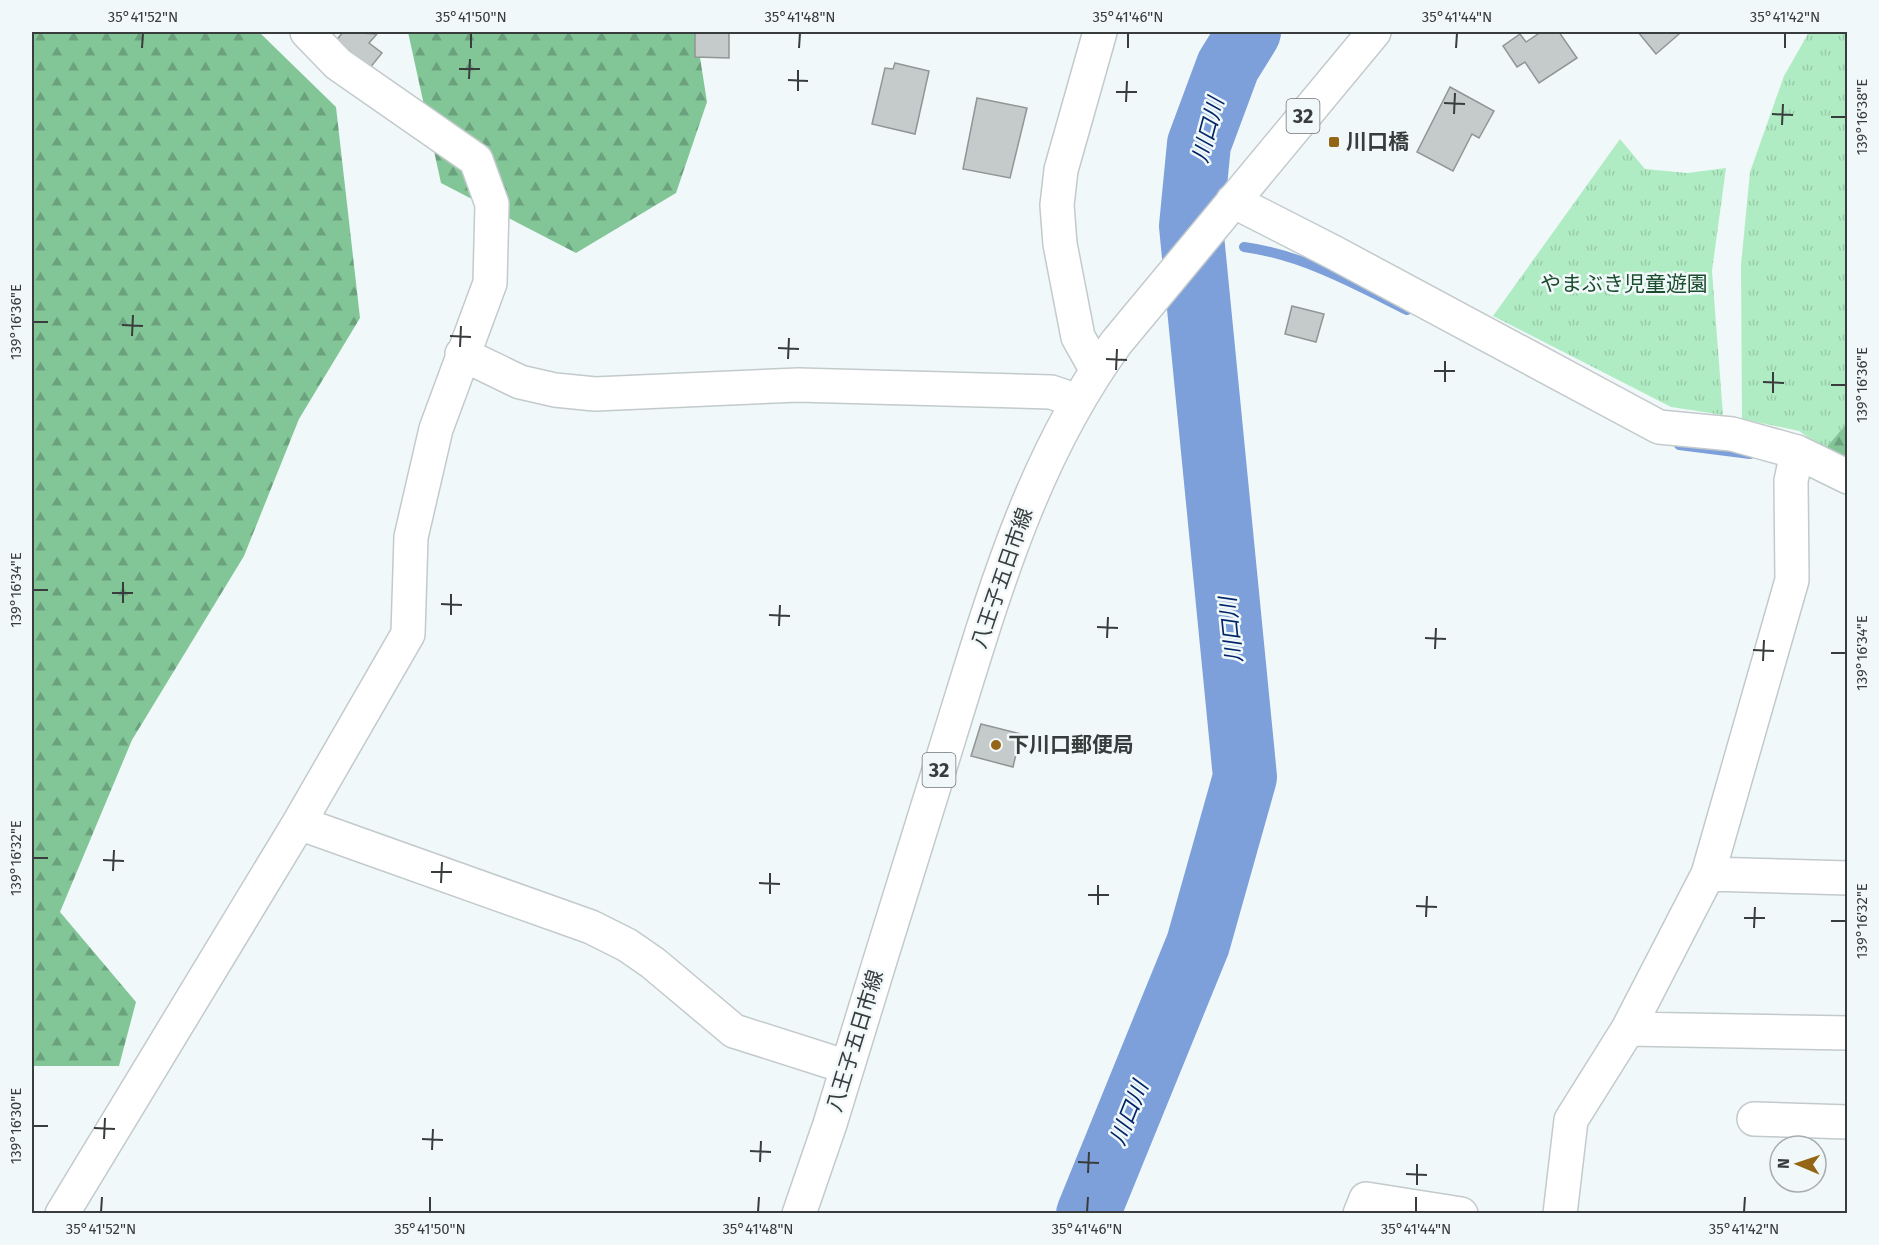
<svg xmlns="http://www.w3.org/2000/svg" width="1879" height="1245" font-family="'Fira Sans','Noto Sans JP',sans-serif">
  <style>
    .grass { fill: url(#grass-tufts) }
    .forest { fill: url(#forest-firs) }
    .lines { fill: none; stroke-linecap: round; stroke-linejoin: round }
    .stream { stroke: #7da0da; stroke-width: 10 }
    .river { stroke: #7da0da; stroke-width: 64 }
    .building { fill: #c5cbca; stroke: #8f9694; stroke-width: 1.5 }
    .minor-casing { stroke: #c3cacb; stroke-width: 36 }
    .major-casing { stroke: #c3cacb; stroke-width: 36 }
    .minor { stroke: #fff; stroke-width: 33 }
    .major { stroke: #fff; stroke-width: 33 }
    .ticks { fill: none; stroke: #393c3c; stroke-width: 2 }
    .poi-dot { fill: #946514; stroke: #f1f8f9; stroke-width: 2 }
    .labels { text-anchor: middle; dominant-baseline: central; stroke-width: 5; stroke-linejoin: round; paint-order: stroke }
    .shield { fill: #f1f8f9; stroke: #707475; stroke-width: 1.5 }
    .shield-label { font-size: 20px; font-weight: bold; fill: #393c3c }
    .poi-label { font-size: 21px; font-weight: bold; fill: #393c3c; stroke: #f1f8f9; text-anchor: start }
    .park-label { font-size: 21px; fill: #1a4c2e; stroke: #f1f8f9 }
    .street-label { font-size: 21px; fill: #393c3c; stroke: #f1f8f9 }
    .water-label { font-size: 22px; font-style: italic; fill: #002568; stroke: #f1f8f9 }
    .neatline { fill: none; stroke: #393c3c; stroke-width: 2 }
    .ticks-label { font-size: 15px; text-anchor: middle; fill: #393c3c }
  </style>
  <defs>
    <pattern id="grass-tufts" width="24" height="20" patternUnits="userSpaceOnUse" patternTransform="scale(1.5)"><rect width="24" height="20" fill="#b0ecc3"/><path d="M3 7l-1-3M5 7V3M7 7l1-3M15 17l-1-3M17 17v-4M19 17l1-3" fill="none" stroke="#98cba8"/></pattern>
    <pattern id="forest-firs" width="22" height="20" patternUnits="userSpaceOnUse" patternTransform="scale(1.5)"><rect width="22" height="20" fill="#82c698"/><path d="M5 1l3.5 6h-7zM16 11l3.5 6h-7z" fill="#6ba27d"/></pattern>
  </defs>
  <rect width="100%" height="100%" fill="#f1f8f9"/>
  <path class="grass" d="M 1809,32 L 1847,32 L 1847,423 L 1825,449 L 1799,431 L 1742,419 L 1741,265 L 1750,172 L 1784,76 Z
    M 1620,139 L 1645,169 L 1687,173 L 1726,168 L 1712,271 L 1723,415 L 1671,407 L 1493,316 Z"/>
  <path class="forest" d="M 32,32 L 259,32 L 336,107 L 360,318 L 299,419 L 244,556 L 132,740 L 60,912 L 136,1002 L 119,1066 L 32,1066 Z
    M 408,32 L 696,32 L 707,102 L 676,193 L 576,253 L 441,183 Z
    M 1847,423 L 1847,468 L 1825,449 Z"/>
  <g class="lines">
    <path class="stream" d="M 1244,247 C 1303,255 1355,284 1407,310
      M 1679,445 L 1750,454"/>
    <path class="river" d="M 1088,1214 L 1198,944 L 1245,777 L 1191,226 L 1199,144 L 1228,66 L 1249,32"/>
  </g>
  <path class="building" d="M 343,32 L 377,34 L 369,43 L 382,53 L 365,74 L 331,47 Z
    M 695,32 L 729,32 L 729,58 L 695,57 Z
    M 1541,32 L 1559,32 L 1577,58 L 1539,83 L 1525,62 L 1517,67 L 1503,46 L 1520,34 L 1526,42 Z
    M 1638,32 L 1677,32 L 1679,34 L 1656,54 Z
    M 895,63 L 929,71 L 915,134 L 872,124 L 885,68 L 893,69 Z
    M 1450,87 L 1494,111 L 1479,138 L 1472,134 L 1453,171 L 1417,152 Z
    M 977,98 L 1027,108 L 1010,178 L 963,169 Z
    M 1292,306 L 1324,314 L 1316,342 L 1285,334 Z
    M 981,724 L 1021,734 L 1013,767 L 971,756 Z"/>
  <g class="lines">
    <defs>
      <path id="minor" d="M 1233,201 L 1333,252 L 1659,427 L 1732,434 L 1797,452 L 1848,477
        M 462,354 L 520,382 L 555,390 L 595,394 L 798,385 L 1051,392 L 1078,401
        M 1096,369 L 1078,337 L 1060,244 L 1057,205 L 1061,170 L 1100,32
        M 299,823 L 591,927 L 627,945 L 653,963 L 734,1031 L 847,1067
        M 1708,874 L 1848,878
        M 1628,1029 L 1848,1033
        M 1754,1119 L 1848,1122
        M 62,1214 L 299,823 L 408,634 L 411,537 L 436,429 L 490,283 L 492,204 L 476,160 L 338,64 L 307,32
        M 1360,1214 L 1366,1199 L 1461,1214
        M 1560,1214 L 1571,1120 L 1628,1029 L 1708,874 L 1792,580 L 1791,481 L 1797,452"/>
      <path id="major" d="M 799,1214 L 830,1124 C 869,995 909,867 949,738 C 992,600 1030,461 1116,343 L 1374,32"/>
    </defs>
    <use href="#minor" class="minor-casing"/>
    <use href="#major" class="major-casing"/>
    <use href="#minor" class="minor"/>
    <use href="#major" class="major"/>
  </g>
  <path class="ticks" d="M 142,48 L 143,33M 471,48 L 471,33M 799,48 L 800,33M 1128,48 L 1128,33M 1456,48 L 1457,33M 1785,48 L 1785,33M 459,69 L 480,69M 469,79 L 470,59M 788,80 L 808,81M 798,91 L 798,70M 1116,92 L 1137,92M 1126,102 L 1127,81M 1444,103 L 1465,104M 1454,114 L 1455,93M 1772,114 L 1793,115M 1831,117 L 1846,117M 1782,125 L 1783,104M 33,322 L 48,322M 122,325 L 143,326M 132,336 L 133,315M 450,336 L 471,337M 460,347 L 461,326M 778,348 L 799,349M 788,359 L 789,338M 1106,359 L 1127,360M 1116,370 L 1117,349M 1434,371 L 1455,371M 1445,382 L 1445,361M 1763,382 L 1784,383M 1831,385 L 1846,385M 1773,393 L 1773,372M 33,590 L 48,590M 112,593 L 133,593M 123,603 L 123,582M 441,604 L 462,605M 451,615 L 451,594M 769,615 L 790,616M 779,626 L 780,605M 1097,627 L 1118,628M 1107,638 L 1108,617M 1425,638 L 1446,639M 1435,649 L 1436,628M 1753,650 L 1774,651M 1831,653 L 1846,653M 1763,661 L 1764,640M 33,858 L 48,858M 103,860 L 124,861M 113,871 L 114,850M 431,872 L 452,872M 441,883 L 442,862M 759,883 L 780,884M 770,894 L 770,873M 1088,895 L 1109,895M 1098,905 L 1098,885M 1416,906 L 1437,907M 1426,917 L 1427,896M 1744,918 L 1765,918M 1831,921 L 1846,921M 1754,928 L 1755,907M 33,1126 L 48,1126M 94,1128 L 115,1129M 104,1139 L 105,1118M 422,1139 L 443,1140M 432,1150 L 433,1129M 750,1151 L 771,1152M 760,1162 L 761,1141M 1078,1162 L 1099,1163M 1088,1173 L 1089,1152M 1406,1174 L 1427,1175M 1417,1185 L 1417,1164M 101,1212 L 102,1197M 430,1212 L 430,1197M 758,1212 L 759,1197M 1087,1212 L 1088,1197M 1416,1212 L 1416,1197M 1744,1212 L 1745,1197"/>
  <g class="poi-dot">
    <rect x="1328" y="136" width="12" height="12" rx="3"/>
    <circle cx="996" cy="745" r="6"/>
  </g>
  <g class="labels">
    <g class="shield">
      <rect x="1286.5" y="99" width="33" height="34" rx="4.5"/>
      <rect x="922.5" y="753" width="33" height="34" rx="4.5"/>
    </g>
    <g class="shield-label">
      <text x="1303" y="116">32</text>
      <text x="939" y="770">32</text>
    </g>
    <g class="poi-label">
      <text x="1346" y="142">川口橋</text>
      <text x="1008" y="745">下川口郵便局</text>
    </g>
    <g class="park-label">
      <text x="1624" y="284">やまぶき児童遊園</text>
    </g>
    <g class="street-label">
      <text transform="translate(1002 578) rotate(-71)">八王子五日市線</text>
      <text transform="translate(855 1041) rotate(-73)">八王子五日市線</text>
    </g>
    <g class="water-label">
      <text transform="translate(1208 130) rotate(-75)">川口川</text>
      <text transform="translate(1231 630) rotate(-96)">川口川</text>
      <text transform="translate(1129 1113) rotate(-68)">川口川</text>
    </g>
  </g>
  <rect width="1879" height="1245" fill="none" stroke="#f1f8f9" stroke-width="66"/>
  <g transform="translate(1798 1164) rotate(272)"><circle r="28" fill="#f1f8f9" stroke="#a7adad" stroke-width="1.5"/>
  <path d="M0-4.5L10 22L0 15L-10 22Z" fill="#946514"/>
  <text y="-9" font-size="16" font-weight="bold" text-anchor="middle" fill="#393c3c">N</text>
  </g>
  <rect x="33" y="33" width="1813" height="1179" class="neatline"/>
  <g class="ticks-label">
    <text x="143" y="22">35°41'52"N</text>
    <text x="471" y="22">35°41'50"N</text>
    <text x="800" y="22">35°41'48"N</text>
    <text x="1128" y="22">35°41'46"N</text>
    <text x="1457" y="22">35°41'44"N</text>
    <text x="1785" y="22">35°41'42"N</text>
    <text transform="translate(1862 117) rotate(-90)" y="5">139°16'38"E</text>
    <text transform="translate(16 322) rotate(-90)" y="5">139°16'36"E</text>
    <text transform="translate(1862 385) rotate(-90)" y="5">139°16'36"E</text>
    <text transform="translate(16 590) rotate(-90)" y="5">139°16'34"E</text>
    <text transform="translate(1862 653) rotate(-90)" y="5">139°16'34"E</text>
    <text transform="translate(16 858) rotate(-90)" y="5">139°16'32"E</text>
    <text transform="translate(1862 921) rotate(-90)" y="5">139°16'32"E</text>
    <text transform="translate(16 1126) rotate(-90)" y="5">139°16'30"E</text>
    <text x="101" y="1234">35°41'52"N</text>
    <text x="430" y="1234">35°41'50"N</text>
    <text x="758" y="1234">35°41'48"N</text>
    <text x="1087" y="1234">35°41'46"N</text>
    <text x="1416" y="1234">35°41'44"N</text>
    <text x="1744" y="1234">35°41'42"N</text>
  </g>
</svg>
